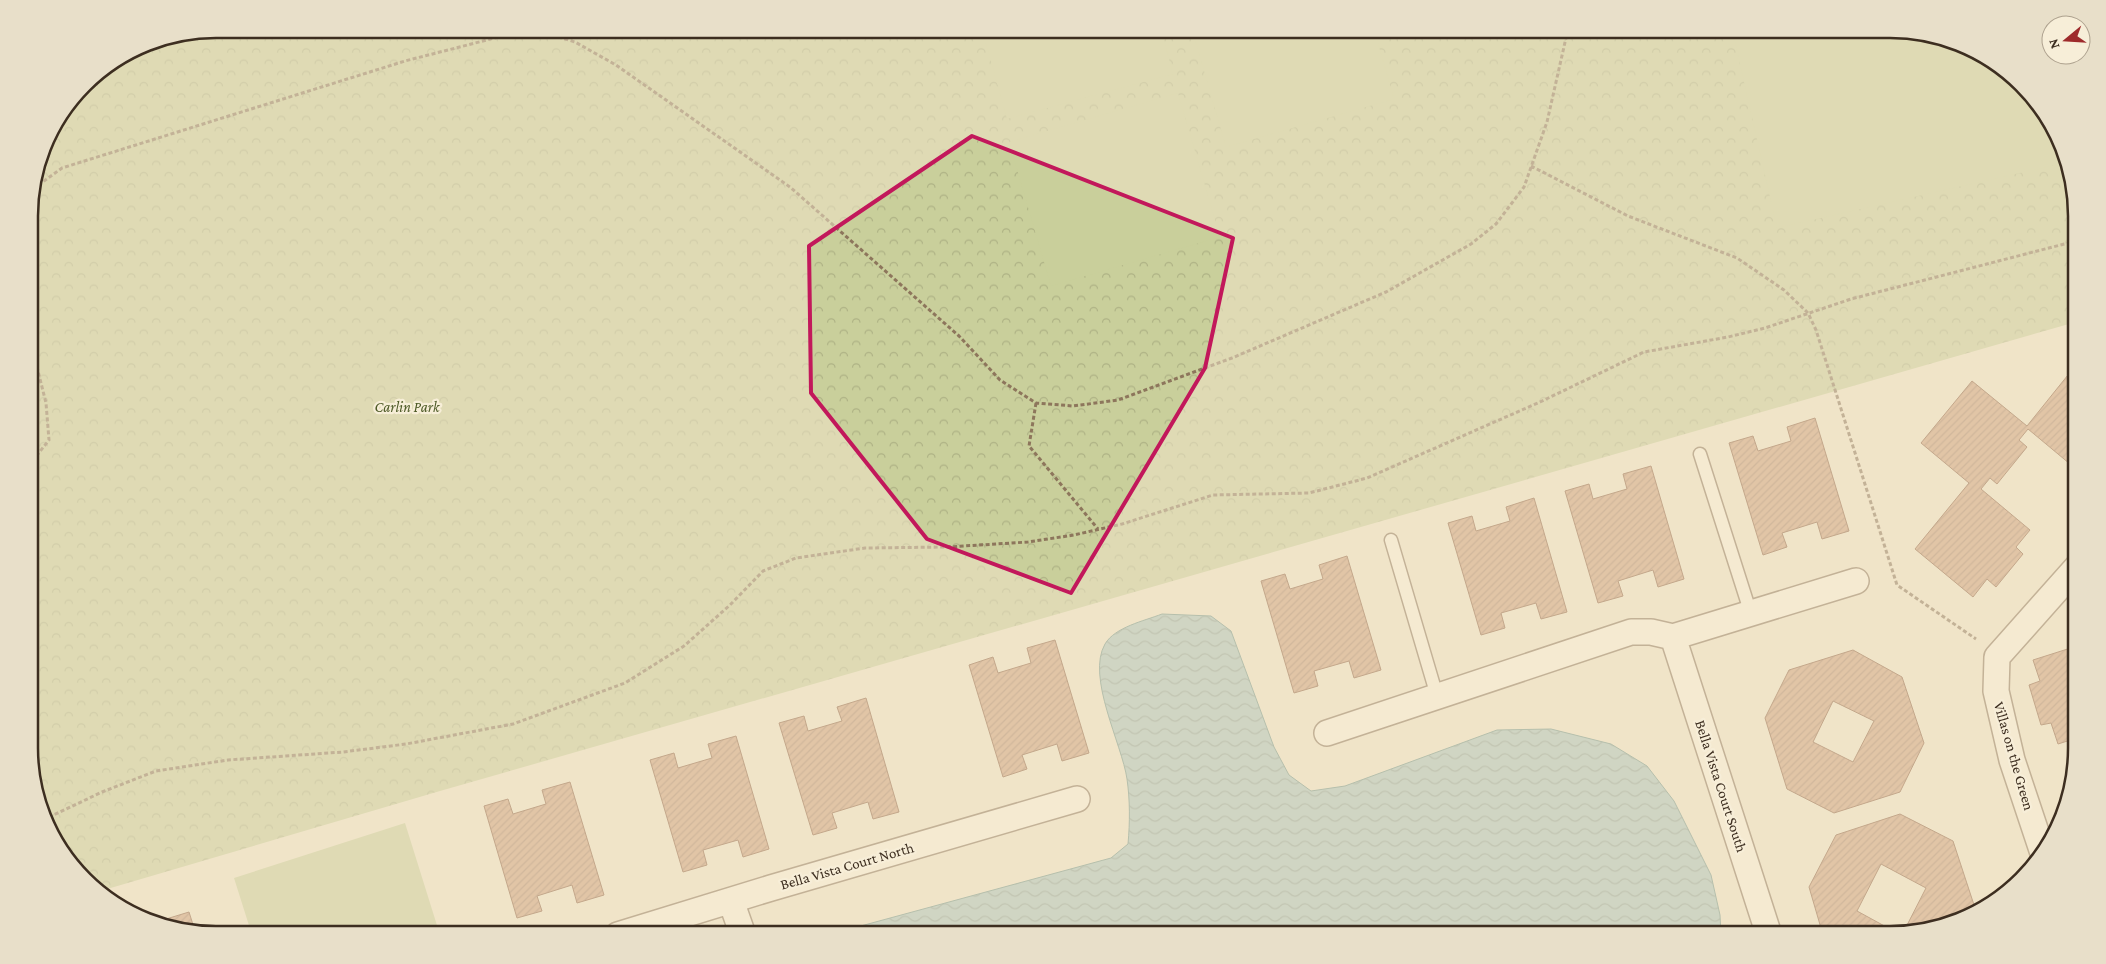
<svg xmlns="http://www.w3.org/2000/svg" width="2106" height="964" font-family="'Crimson Pro',serif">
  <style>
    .park { fill: url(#park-crowns) }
    .pitch { fill: #c9cf9b }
    .water { fill: url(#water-waves); stroke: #6f938a }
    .building { fill: url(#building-hatch); stroke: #8d5f41; fill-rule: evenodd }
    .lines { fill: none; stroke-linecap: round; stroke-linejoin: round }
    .service-casing { stroke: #8d765c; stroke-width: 15 }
    .minor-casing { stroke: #8d765c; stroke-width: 28 }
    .path { stroke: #8d765c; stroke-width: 3; stroke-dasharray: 4 2.5; stroke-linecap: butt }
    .service { stroke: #faf1dc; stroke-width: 12 }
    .minor { stroke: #faf1dc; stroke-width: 25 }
    .marked { fill: none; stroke: #c2185b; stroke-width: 4; stroke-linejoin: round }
    .labels { text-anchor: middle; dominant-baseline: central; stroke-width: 4.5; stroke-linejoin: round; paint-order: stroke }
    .park-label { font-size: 15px; font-style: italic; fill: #4d5a26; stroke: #f7eed8 }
    .street-label { font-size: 15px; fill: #3d2e20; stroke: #f7eed8 }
    .rim { fill: none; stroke: #3d2e20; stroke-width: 2.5 }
  </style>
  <defs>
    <pattern id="park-crowns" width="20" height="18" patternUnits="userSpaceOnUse" patternTransform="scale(1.25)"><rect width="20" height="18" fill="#c9cf9b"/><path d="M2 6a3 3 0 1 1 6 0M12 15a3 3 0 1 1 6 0" fill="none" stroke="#aeb285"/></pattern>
    <pattern id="water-waves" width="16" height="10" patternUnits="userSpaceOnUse" patternTransform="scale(1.25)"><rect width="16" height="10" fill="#a9c4bc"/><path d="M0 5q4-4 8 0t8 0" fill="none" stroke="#8ba098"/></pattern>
    <pattern id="building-hatch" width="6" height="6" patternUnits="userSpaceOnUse" patternTransform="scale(1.25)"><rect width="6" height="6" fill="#cf9f7d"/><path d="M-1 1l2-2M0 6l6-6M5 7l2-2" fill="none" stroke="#a98266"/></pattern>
  </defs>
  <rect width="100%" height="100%" fill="#f0e4c8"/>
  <path class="park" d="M 215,29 L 1891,29 L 1962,43 L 2004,67 L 2039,102 L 2063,144 L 2076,191 L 2076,322 L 440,791 L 97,892 L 67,862 L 43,820 L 30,773 L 29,203 L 48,133 L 92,75 L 144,43 Z"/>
  <path class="pitch" d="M 982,29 L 1161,29 L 1173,74 L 1007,119 Z
    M 1192,29 L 1374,29 L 1394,99 L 1226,147 Z
    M 1732,29 L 1891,29 L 1962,43 L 2004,67 L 2039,102 L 2063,144 L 2068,162 L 1777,228 Z
    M 1178,93 L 1220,237 L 1051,286 L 1009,142 Z
    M 405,823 L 440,935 L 252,935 L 234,878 Z"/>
  <path class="water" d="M 200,32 L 115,61 L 144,43 Z
    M 1162,614 L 1211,616 L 1231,631 L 1274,747 L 1289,775 L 1311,791 L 1345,786 L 1497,730 L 1551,729 L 1611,744 L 1647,766 L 1674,801 L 1711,875 L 1720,915 L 1721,935 L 838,935 L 846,930 L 1111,858 L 1128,844 C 1130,822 1130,800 1127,779 C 1122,744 1086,677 1105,644 C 1115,627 1144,621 1162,614 Z"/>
  <path class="building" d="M 2076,365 L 2076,469 L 2028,429 L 2019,440 L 2027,447 L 1997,484 L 1990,478 L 1981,489 L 2030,530 L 2016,547 L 2023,554 L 1996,587 L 1987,579 L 1973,597 L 1915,549 L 1969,483 L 1921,443 L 1972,381 L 2027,426 Z
    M 1815,418 L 1849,531 L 1822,539 L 1817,522 L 1782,533 L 1787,547 L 1763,555 L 1729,443 L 1753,436 L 1758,451 L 1791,441 L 1787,427 Z
    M 1651,466 L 1684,579 L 1658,587 L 1653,570 L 1618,581 L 1623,596 L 1598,603 L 1565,491 L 1589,484 L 1593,499 L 1627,489 L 1623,474 Z
    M 1534,498 L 1567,612 L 1541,619 L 1536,603 L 1501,613 L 1505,628 L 1481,635 L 1448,523 L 1472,516 L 1476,531 L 1510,521 L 1506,507 Z
    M 1347,556 L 1381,670 L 1354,678 L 1349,661 L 1314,671 L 1318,686 L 1294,693 L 1261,581 L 1285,574 L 1290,589 L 1323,579 L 1319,565 Z
    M 1055,640 L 1089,753 L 1062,761 L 1057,744 L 1022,755 L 1027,769 L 1003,777 L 969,665 L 993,657 L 998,673 L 1031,663 L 1027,648 Z
    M 2077,646 L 2077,738 L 2058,744 L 2051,723 L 2041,725 L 2029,685 L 2040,681 L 2033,660 Z
    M 1853,650 L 1902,677 L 1924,743 L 1900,792 L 1834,813 L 1787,789 L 1765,718 L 1789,670 ZM 1833,701 L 1874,721 L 1853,762 L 1813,742 Z
    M 866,698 L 899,812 L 873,819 L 868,802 L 832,813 L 837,828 L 813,835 L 779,723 L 804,716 L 808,731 L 842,721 L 837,707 Z
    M 736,736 L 769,849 L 743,857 L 738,840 L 703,850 L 707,865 L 683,872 L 650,760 L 674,753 L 678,768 L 712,758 L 708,744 Z
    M 570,782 L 604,895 L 577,903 L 572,885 L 537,896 L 542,911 L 517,918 L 484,806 L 508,799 L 513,814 L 546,804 L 542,790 Z
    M 1900,814 L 1953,841 L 1976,911 L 1975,913 L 1950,925 L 1902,935 L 1926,888 L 1881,864 L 1857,911 L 1901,935 L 1823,935 L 1809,887 L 1836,835 Z
    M 189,912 L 195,931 L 153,923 Z"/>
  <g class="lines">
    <defs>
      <path id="service" d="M 1700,454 L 1751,614
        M 1391,540 L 1437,696"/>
      <path id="minor" d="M 1673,637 L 1769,935
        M 1327,733 L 1631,632 L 1651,632 L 1673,637 L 1856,581
        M 2043,853 L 2012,760 L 1996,691 L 1997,657 L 2077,567
        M 731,901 L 743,935
        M 618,935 L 771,888 L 1077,799"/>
    </defs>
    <use href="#service" class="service-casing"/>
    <use href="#minor" class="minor-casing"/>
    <path class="path" d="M 1531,166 L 1628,216 L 1737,258 L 1784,290 L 1808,313 L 1816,330 L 1897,585 L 1976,639
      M 33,189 L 62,168 L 405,61 L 514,33 L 542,32 L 575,42 L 616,65 L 790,187 L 959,336 L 1000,380 L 1036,403 L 1073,406 L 1118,400 L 1232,358 L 1386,292 L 1471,244 L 1496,224 L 1524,187 L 1547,122 L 1568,29
      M 29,335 L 46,403 L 49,440 L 30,464
      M 1036,403 L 1029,446 L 1098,529
      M 43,820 L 102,792 L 156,771 L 228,760 L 343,752 L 406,744 L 513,724 L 625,683 L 684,646 L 730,605 L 763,571 L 796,558 L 865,548 L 948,547 L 1028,542 L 1074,535 L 1122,524 L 1213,495 L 1309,493 L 1367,478 L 1540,402 L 1644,352 L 1728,337 L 1765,328 L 1851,299 L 2076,241"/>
    <use href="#service" class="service"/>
    <use href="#minor" class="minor"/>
  </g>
  <path d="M0 0H2106V964H0ZM 972,136 L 1233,238 L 1205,368 L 1071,593 L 927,539 L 811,393 L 809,246 Z" fill="#f0e4c8" fill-opacity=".55" fill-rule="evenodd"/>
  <path class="marked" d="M 972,136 L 1233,238 L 1205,368 L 1071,593 L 927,539 L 811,393 L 809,246 Z"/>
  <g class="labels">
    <g class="park-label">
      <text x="407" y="407">Carlin Park</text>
    </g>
    <g class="street-label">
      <text transform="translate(2014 756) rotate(74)">Villas on the Green</text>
      <text transform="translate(1721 786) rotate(72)">Bella Vista Court South</text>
      <text transform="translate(847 866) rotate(-16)">Bella Vista Court North</text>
    </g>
  </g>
  <path d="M0 0H2106V964H0ZM216 38H1890A178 178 0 0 1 2068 216V748A178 178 0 0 1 1890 926H216A178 178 0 0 1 38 748V216A178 178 0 0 1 216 38Z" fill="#e8dfc9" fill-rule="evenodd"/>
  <path class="rim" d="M216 38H1890A178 178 0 0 1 2068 216V748A178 178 0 0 1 1890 926H216A178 178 0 0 1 38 748V216A178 178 0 0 1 216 38Z"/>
  <g transform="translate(2066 40) rotate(252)"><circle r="24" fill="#f7eed8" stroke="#ada18e"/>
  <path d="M0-4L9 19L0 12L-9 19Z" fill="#9e2a2b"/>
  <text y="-8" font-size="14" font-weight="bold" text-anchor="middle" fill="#3d2e20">N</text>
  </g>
</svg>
